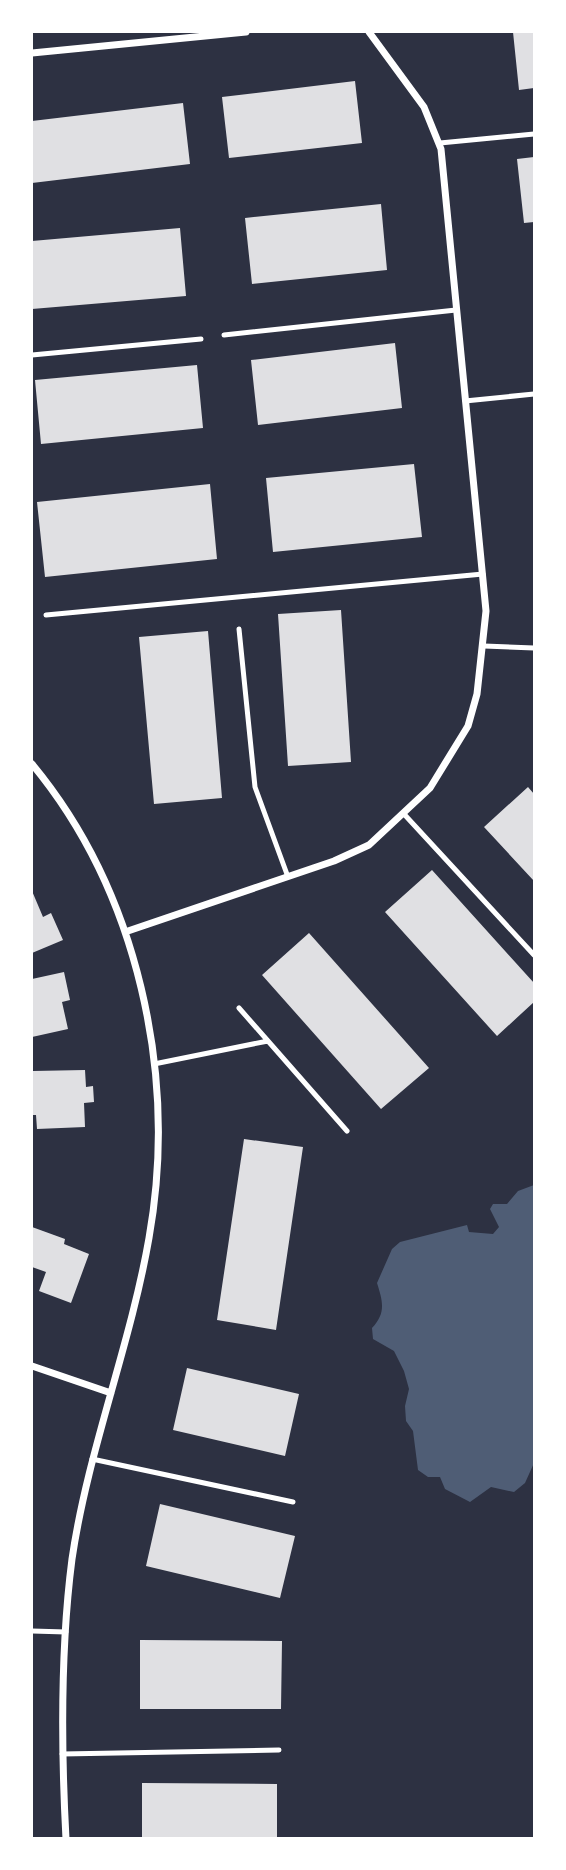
<svg xmlns="http://www.w3.org/2000/svg" width="566" height="1870" font-family="'Fira Sans Condensed',sans-serif">
  <style>
    .water { fill: #4f5d75 }
    .building { fill: #e0e0e3 }
    .lines { fill: none; stroke-linecap: round; stroke-linejoin: round }
    .service { stroke: #fff; stroke-width: 5 }
    .minor { stroke: #fff; stroke-width: 7 }
  </style>
  <rect width="100%" height="100%" fill="#2d3142"/>
  <path class="water" d="M 534,1185 L 534,1463 L 525,1483 L 514,1492 L 491,1487 L 470,1502 L 445,1489 L 440,1477 L 428,1477 L 418,1470 L 413,1431 L 406,1421 L 405,1406 L 409,1389 L 404,1371 L 394,1351 L 373,1339 L 372,1328 C 386,1313 383,1302 377,1283 L 392,1249 L 400,1242 L 467,1225 L 469,1232 L 493,1234 L 499,1227 L 490,1209 L 493,1204 L 507,1204 L 518,1191 Z"/>
  <path class="building" d="M 513,32 L 534,32 L 534,88 L 519,90 Z
    M 355,81 L 362,143 L 229,158 L 222,97 Z
    M 183,103 L 190,164 L 32,183 L 32,121 Z
    M 534,157 L 534,222 L 524,223 L 517,159 Z
    M 381,204 L 387,270 L 252,284 L 245,218 Z
    M 180,228 L 186,296 L 32,309 L 32,241 Z
    M 395,343 L 402,408 L 258,425 L 251,360 Z
    M 197,365 L 203,428 L 41,444 L 35,380 Z
    M 414,464 L 422,537 L 273,552 L 266,478 Z
    M 210,484 L 217,559 L 45,577 L 37,502 Z
    M 341,610 L 351,762 L 288,766 L 278,614 Z
    M 208,631 L 222,798 L 154,804 L 139,637 Z
    M 528,787 L 534,794 L 534,881 L 484,827 Z
    M 432,870 L 534,983 L 534,1002 L 497,1036 L 385,912 Z
    M 32,891 L 43,917 L 51,913 L 63,940 L 32,953 Z
    M 309,933 L 429,1068 L 381,1109 L 262,975 Z
    M 64,972 L 70,1000 L 62,1002 L 68,1029 L 32,1037 L 32,979 Z
    M 85,1070 L 86,1087 L 93,1086 L 94,1102 L 84,1103 L 85,1127 L 37,1129 L 36,1115 L 32,1115 L 33,1071 Z
    M 244,1139 L 303,1147 L 276,1330 L 217,1320 Z
    M 32,1227 L 65,1239 L 64,1244 L 89,1254 L 71,1303 L 39,1291 L 46,1272 L 32,1267 Z
    M 187,1368 L 299,1394 L 285,1456 L 173,1430 Z
    M 160,1504 L 295,1536 L 280,1598 L 146,1566 Z
    M 140,1640 L 282,1641 L 281,1709 L 140,1709 Z
    M 142,1783 L 277,1784 L 277,1839 L 142,1839 Z"/>
  <g class="lines">
    <path class="service" d="M 440,143 L 534,134
      M 224,335 L 456,310
      M 32,355 L 201,339
      M 465,401 L 534,394
      M 46,615 L 483,574
      M 239,629 L 255,787 L 288,877
      M 484,646 L 534,648
      M 403,813 L 534,955
      M 239,1008 L 268,1041
      M 154,1064 L 268,1041 L 347,1131
      M 92,1459 L 293,1502
      M 32,1631 L 66,1632
      M 62,1754 L 279,1750"/>
    <path class="minor" d="M 32,53 L 246,32
      M 32,764 C 138,892 178,1075 149,1238 C 130,1347 88,1450 72,1559 C 60,1652 61,1746 66,1839
      M 125,932 L 334,861 L 369,845 L 430,788 L 468,726 L 477,694 L 486,611 L 441,149 L 424,107 L 369,32
      M 32,1366 L 111,1393"/>
  </g>
  <rect width="566" height="1870" fill="none" stroke="#ffffff" stroke-width="66"/>
</svg>
